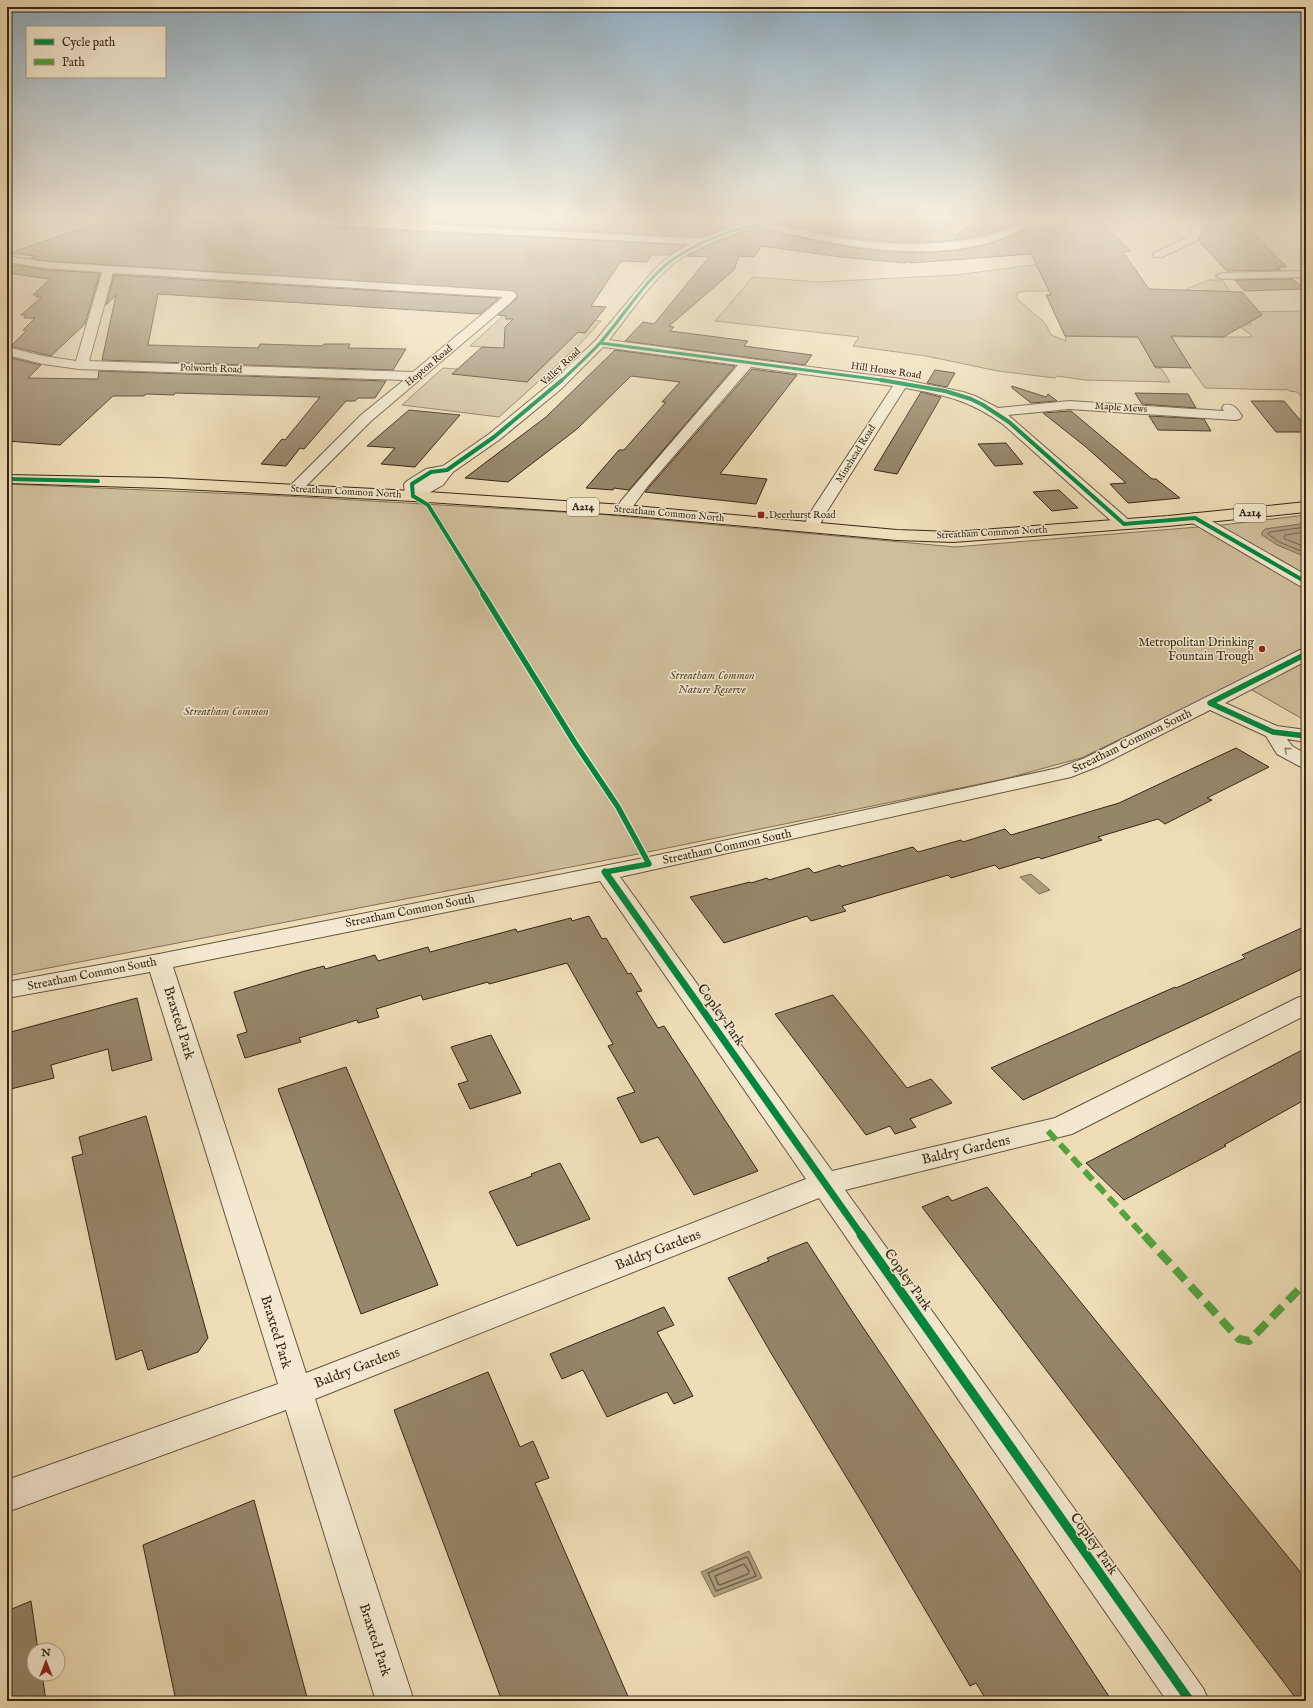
<svg xmlns="http://www.w3.org/2000/svg" width="1313" height="1708" font-family="'IM FELL English',serif">
  <style>
    .green { fill: #cfbe9b; stroke: #827258 }
    .water { fill: #af9f80; stroke: #7f6f55 }
    .lines { fill: none; stroke-linecap: round; stroke-linejoin: round }
    .shore-far1 { stroke: #72634a; stroke-width: 1 }
    .shore { stroke: #72634a; stroke-width: 1.5 }
    .building { fill: #968669; stroke: #362715 }
    .minor-casing { stroke: #64543e; stroke-width: 2 }
    .major-casing { stroke: #362715; stroke-width: 2 }
    .minor { fill: #f4e9d0; fill-rule: evenodd }
    .major { fill: #eeddb7; fill-rule: evenodd }
    .quiet-far1 { stroke: #53a340; stroke-width: 6; stroke-dasharray: 12 6; stroke-linecap: butt }
    .quiet { stroke: #53a340; stroke-width: 8; stroke-dasharray: 15 8; stroke-linecap: butt }
    .cycleway-far4-casing { stroke: #f4e9d0; stroke-width: 4.5 }
    .cycleway-far3-casing { stroke: #f4e9d0; stroke-width: 5.5 }
    .cycleway-far2-casing { stroke: #f4e9d0; stroke-width: 8 }
    .cycleway-far1-casing { stroke: #f4e9d0; stroke-width: 10 }
    .cycleway-casing { stroke: #f4e9d0; stroke-width: 12 }
    .cycleway-far4 { stroke: #00873e; stroke-width: 3 }
    .cycleway-far3 { stroke: #00873e; stroke-width: 4 }
    .cycleway-far2 { stroke: #00873e; stroke-width: 5.5 }
    .cycleway-far1 { stroke: #00873e; stroke-width: 7 }
    .cycleway { stroke: #00873e; stroke-width: 9 }
    .oneway { stroke: #958872 }
    .poi-dot { fill: #8f2418; stroke: #f4e9d0; stroke-width: 1.5 }
    .labels { text-anchor: middle; dominant-baseline: central; stroke-width: 3; stroke-linejoin: round; paint-order: stroke }
    .far-street-label { font-size: 10px; fill: #362715; stroke: #f4e9d0 }
    .far-poi-label { font-size: 10px; fill: #362715; stroke: #f4e9d0; text-anchor: start }
    .shield { fill: #f4e9d0; stroke: #6f614d; stroke-width: 1 }
    .shield-label { font-size: 11px; font-weight: bold; fill: #362715 }
    .poi-label { font-size: 12px; fill: #362715; stroke: #f4e9d0; text-anchor: end }
    .park-label { font-size: 12px; font-style: italic; fill: #5c4d36; stroke: #f4e9d0 }
    .street-label { font-size: 12px; fill: #362715; stroke: #f4e9d0 }
    .near-street-label { font-size: 14px; fill: #362715; stroke: #f4e9d0 }
  </style>
  <rect width="100%" height="100%" fill="#eeddb7"/>
  <filter id="stains"><feTurbulence type="fractalNoise" baseFrequency=".005" numOctaves="4"/><feColorMatrix values="0 0 0 0 .2 0 0 0 0 .09 0 0 0 0 .02 0 0 0 .5 -.17"/></filter>
  <radialGradient id="worn" r=".72"><stop offset=".6" stop-color="#630" stop-opacity="0"/><stop offset="1" stop-color="#630" stop-opacity=".3"/></radialGradient>
  <path class="green" d="M 1110,259 L 1049,291 L 1026,291 L 1017,293 L 1017,299 L 1045,323 L 1051,335 L 1066,341 L 1065,336 L 1138,337 L 1156,368 L 1161,368 L 1170,382 L 1085,380 L 1057,376 L 1055,378 L 998,371 L 926,356 L 853,346 L 859,337 L 715,321 L 753,277 L 818,282 L 956,275 L 1032,265 Z
    M 1209,280 L 1222,280 L 1245,312 L 1306,311 L 1306,402 L 1297,392 L 1289,391 L 1287,389 L 1285,390 L 1205,388 L 1193,371 L 1171,337 L 1252,337 L 1249,333 L 1237,325 L 1251,325 L 1251,324 L 1181,291 Z
    M 506,313 L 601,321 L 577,347 L 499,417 L 402,405 L 443,368 L 471,370 L 493,348 L 470,346 Z
    M 7,484 L 285,496 L 597,514 L 955,547 L 1222,525 L 1306,515 L 1306,721 L 1238,682 L 1081,758 L 1004,779 L 643,853 L 7,976 Z"/>
  <path class="water" d="M 1306,523 L 1306,557 L 1277,545 L 1262,535 L 1262,532 L 1265,529 Z
    M 1031,874 L 1050,890 L 1039,894 L 1020,877 Z
    M 749,1551 L 762,1578 L 714,1597 L 701,1572 Z"/>
  <g class="lines">
    <path class="shore-far1" d="M 1306,527 L 1270,532 L 1268,534 L 1279,542 L 1306,553
      M 1306,532 L 1285,535 L 1284,537 L 1285,539 L 1306,547"/>
    <path class="shore" d="M 746,1557 L 748,1558 L 756,1576 L 716,1591 L 708,1573 Z
      M 744,1564 L 749,1571 L 748,1574 L 720,1585 L 718,1584 L 715,1576 Z"/>
  </g>
  <path class="building" d="M 99,217 L 279,225 L 279,224 L 685,245 L 669,255 L 651,255 L 647,262 L 621,261 L 591,306 L 606,307 L 585,333 L 578,332 L 527,382 L 452,374 L 482,347 L 504,348 L 505,327 L 513,319 L 506,319 L 506,316 L 498,315 L 518,297 L 514,291 L 46,261 L 31,258 L 36,256 L 10,253 L 100,222 Z
    M 311,217 L 771,217 L 734,225 L 702,237 Z
    M 792,217 L 950,217 L 953,236 L 984,217 L 1023,217 L 1003,229 L 983,235 L 946,241 L 921,242 L 895,242 L 845,237 L 778,223 L 790,220 Z
    M 1042,217 L 1098,217 L 1130,251 L 1123,252 L 1149,289 L 1242,292 L 1262,315 L 1223,337 L 1171,336 L 1191,368 L 1155,367 L 1138,337 L 1065,336 L 1046,295 L 1051,295 L 1031,254 L 911,263 L 912,262 L 905,262 L 905,263 L 841,257 L 762,246 L 754,257 L 739,256 L 734,270 L 669,326 L 674,327 L 670,331 L 748,341 L 744,346 L 812,355 L 805,365 L 625,341 L 643,322 L 654,324 L 709,257 L 687,256 L 714,243 L 755,228 L 759,228 L 821,242 L 856,248 L 891,252 L 926,253 L 960,250 L 992,243 L 1021,231 L 1037,222 Z
    M 1195,218 L 1238,218 L 1287,267 L 1277,267 L 1281,270 L 1227,271 L 1198,240 L 1203,231 L 1201,224 Z
    M 16,265 L 46,270 L 100,273 L 85,324 L 51,356 L 11,346 L 27,330 L 23,330 L 35,318 L 24,318 L 26,315 L 21,315 L 42,297 L 36,297 L 38,295 L 33,295 L 50,279 L 7,273 L 7,269 Z
    M 114,275 L 499,298 L 480,314 L 158,294 L 148,345 L 258,348 L 260,344 L 322,346 L 324,344 L 350,344 L 348,348 L 406,349 L 393,370 L 102,360 L 116,295 L 106,305 Z
    M 1292,279 L 1305,289 L 1245,291 L 1235,280 Z
    M 615,350 L 735,366 L 629,490 L 614,488 L 613,490 L 586,488 L 619,450 L 624,450 L 666,402 L 662,402 L 680,382 L 631,376 L 577,429 L 508,482 L 465,478 L 546,417 Z
    M 7,357 L 41,365 L 28,378 L 98,379 L 99,371 L 386,381 L 375,398 L 358,398 L 355,401 L 346,401 L 304,449 L 300,448 L 286,466 L 261,464 L 282,439 L 285,440 L 320,397 L 175,393 L 174,395 L 146,394 L 144,396 L 113,396 L 60,445 L 7,441 Z
    M 752,369 L 797,375 L 720,474 L 767,479 L 756,504 L 645,492 Z
    M 935,370 L 955,373 L 947,387 L 927,383 Z
    M 1012,386 L 1046,397 L 1048,394 L 1057,401 L 1031,403 L 1012,388 Z
    M 921,392 L 941,397 L 897,474 L 874,470 Z
    M 1135,393 L 1188,394 L 1196,408 L 1142,404 Z
    M 1251,401 L 1284,401 L 1306,427 L 1306,432 L 1276,432 Z
    M 409,410 L 460,415 L 415,467 L 381,464 L 395,448 L 367,446 Z
    M 1071,411 L 1152,479 L 1156,479 L 1180,498 L 1128,503 L 1110,484 L 1126,483 L 1086,447 L 1043,413 Z
    M 1149,416 L 1204,419 L 1211,431 L 1158,430 Z
    M 1006,443 L 1023,464 L 995,466 L 978,444 Z
    M 1059,490 L 1078,508 L 1052,511 L 1033,492 Z
    M 1236,748 L 1269,767 L 1207,798 L 1212,800 L 1165,824 L 1158,819 L 1098,837 L 1102,840 L 1041,859 L 1039,857 L 999,869 L 995,865 L 951,878 L 948,875 L 842,906 L 846,911 L 811,921 L 807,916 L 724,943 L 690,897 L 750,882 L 751,883 L 767,878 L 769,880 L 809,868 L 814,873 L 840,865 L 841,867 L 913,847 L 918,852 L 961,840 L 963,842 L 1005,829 L 1011,835 L 1119,803 Z
    M 589,916 L 602,939 L 606,938 L 628,974 L 631,973 L 642,991 L 636,992 L 658,1028 L 664,1026 L 758,1171 L 694,1195 L 658,1137 L 641,1143 L 617,1098 L 635,1092 L 608,1046 L 613,1044 L 567,963 L 489,984 L 488,982 L 423,1000 L 421,995 L 376,1009 L 379,1017 L 358,1023 L 357,1020 L 299,1038 L 301,1042 L 245,1058 L 237,1035 L 247,1032 L 234,992 L 305,971 L 324,966 L 325,969 L 375,955 L 378,961 L 428,947 L 430,952 L 516,929 L 517,932 L 571,918 L 572,921 Z
    M 1306,926 L 1306,967 L 1208,1014 L 1023,1100 L 991,1068 L 1118,1012 L 1175,987 L 1176,988 L 1245,958 L 1242,955 Z
    M 833,995 L 907,1088 L 931,1079 L 952,1103 L 910,1119 L 916,1127 L 895,1134 L 890,1126 L 866,1135 L 775,1014 Z
    M 137,998 L 152,1060 L 112,1071 L 108,1049 L 51,1065 L 54,1078 L 7,1090 L 7,1033 Z
    M 491,1035 L 521,1093 L 470,1109 L 458,1084 L 468,1081 L 451,1047 Z
    M 1306,1048 L 1306,1099 L 1224,1145 L 1226,1146 L 1124,1200 L 1086,1163 Z
    M 346,1067 L 438,1285 L 361,1314 L 278,1089 Z
    M 146,1116 L 208,1338 L 198,1352 L 148,1370 L 142,1350 L 116,1360 L 72,1157 L 83,1154 L 79,1137 Z
    M 560,1163 L 590,1219 L 517,1246 L 489,1192 L 532,1176 L 531,1174 Z
    M 987,1187 L 1306,1579 L 1306,1701 L 1298,1701 L 922,1207 L 948,1196 L 952,1201 Z
    M 807,1242 L 856,1317 L 975,1493 L 1112,1701 L 987,1701 L 976,1683 L 970,1686 L 867,1511 L 771,1353 L 728,1278 L 769,1261 L 767,1258 Z
    M 664,1307 L 674,1325 L 657,1332 L 693,1396 L 674,1404 L 667,1392 L 607,1417 L 583,1370 L 562,1379 L 550,1354 Z
    M 488,1372 L 520,1447 L 533,1441 L 549,1478 L 535,1483 L 630,1701 L 502,1701 L 394,1410 Z
    M 254,1500 L 308,1701 L 176,1701 L 143,1545 Z
    M 31,1601 L 38,1650 L 34,1650 L 34,1674 L 42,1674 L 46,1701 L 7,1701 L 7,1611 Z"/>
  <g class="lines">
    <defs>
      <path id="minor" d="M 24,217 L 53,217 L 48,220 L 7,225 L 7,219 Z
        M 223,217 L 284,217 L 702,239 C 730,227 760,217 791,217 L 790,219 L 771,223 C 836,240 904,251 971,239 C 982,238 994,234 1004,230 C 1011,227 1019,219 1028,217 C 1031,216 1036,217 1040,217 C 1036,223 1026,226 1020,230 C 949,269 834,246 759,226 L 755,227 C 727,236 698,245 674,263 C 650,283 628,316 609,340 L 901,379 L 963,392 L 975,396 L 998,408 L 1069,401 L 1224,411 L 1222,408 L 1224,405 C 1234,403 1237,409 1242,416 L 1240,419 L 1235,420 L 1069,409 L 1008,415 L 1130,521 L 1132,524 L 1130,527 L 1124,529 L 1118,527 L 1004,425 C 970,400 945,395 905,388 L 824,516 L 818,529 L 812,531 L 806,529 L 804,526 L 808,516 L 893,386 L 751,367 L 647,487 L 634,505 L 630,513 L 624,515 L 618,513 L 616,510 L 621,501 L 738,365 L 603,347 L 561,389 L 499,440 L 453,472 L 443,485 L 418,499 L 413,501 L 408,499 L 405,496 L 404,484 L 407,481 L 426,469 L 443,466 L 489,434 L 551,383 L 596,340 L 654,270 L 667,258 L 690,244 L 228,220 Z
        M 1182,217 L 1192,217 L 1200,225 L 1202,231 L 1196,241 L 1162,257 L 1154,257 L 1153,255 L 1154,253 L 1188,237 L 1192,231 L 1191,228 Z
        M 7,256 L 46,262 L 510,291 L 514,292 L 517,296 L 509,304 L 371,421 L 300,492 L 295,494 L 290,492 L 287,489 L 361,415 L 404,380 L 79,369 L 43,364 L 7,355 L 7,347 L 43,356 L 76,361 L 102,272 L 46,268 L 7,262 ZM 113,273 L 503,297 L 413,372 L 89,361 Z
        M 1306,271 L 1306,277 L 1222,279 L 1216,276 L 1222,273 Z
        M 1195,513 L 1201,515 L 1306,575 L 1306,587 L 1300,586 L 1189,521 L 1187,518 L 1189,515 Z
        M 1306,649 L 1306,661 L 1225,703 L 1277,726 L 1306,730 L 1306,742 L 1287,739 L 1292,746 L 1306,754 L 1306,768 L 1299,766 L 1277,754 L 1266,736 L 1210,710 L 1099,766 L 1071,777 L 620,877 L 832,1171 L 1055,1118 L 1297,998 L 1306,995 L 1306,1015 L 1072,1134 L 845,1190 L 1203,1688 L 1209,1701 L 1167,1701 L 819,1198 L 315,1399 L 414,1701 L 376,1701 L 286,1410 L 7,1512 L 7,1480 L 278,1384 L 150,972 L 7,998 L 7,982 L 159,954 L 649,857 L 1058,768 L 1085,758 L 1300,650 ZM 600,881 L 806,1179 L 306,1373 L 173,967 Z"/>
      <path id="major" d="M 7,475 L 162,478 L 413,491 L 624,505 L 897,530 L 953,532 L 1168,516 L 1306,502 L 1306,512 L 1168,526 L 953,542 L 897,540 L 624,515 L 413,501 L 162,488 L 7,483 Z"/>
    </defs>
    <use href="#minor" class="minor-casing"/>
    <use href="#major" class="major-casing"/>
    <use href="#minor" class="minor"/>
    <use href="#major" class="major"/>
    <path class="quiet-far1" d="M 1048,1131 L 1144,1236"/>
    <path class="quiet" d="M 1144,1235 L 1239,1339 L 1249,1341 L 1306,1282"/>
    <defs>
      <path id="cycleway-far4" d="M 600,343 L 889,381
        M 561,381 C 574,369 588,356 600,343 C 623,317 645,280 672,260 C 706,236 746,226 786,217"/>
      <path id="cycleway-far3" d="M 881,380 L 945,391 L 971,399 L 983,405 L 1009,422 L 1124,524 L 1195,518 L 1306,582
        M 7,479 L 98,481
        M 413,496 L 428,505 L 484,595
        M 413,496 L 412,484 L 431,472 L 447,470 L 494,437 L 562,380"/>
      <path id="cycleway-far2" d="M 483,594 L 575,743 L 618,807 L 649,864 L 605,872 L 606,873
        M 1210,703 L 1306,654
        M 1210,703 L 1273,732 L 1306,736"/>
      <path id="cycleway-far1" d="M 605,872 L 862,1236"/>
      <path id="cycleway" d="M 861,1235 L 1190,1701"/>
    </defs>
    <use href="#cycleway-far4" class="cycleway-far4-casing"/>
    <use href="#cycleway-far3" class="cycleway-far3-casing"/>
    <use href="#cycleway-far2" class="cycleway-far2-casing"/>
    <use href="#cycleway-far1" class="cycleway-far1-casing"/>
    <use href="#cycleway" class="cycleway-casing"/>
    <use href="#cycleway-far4" class="cycleway-far4"/>
    <use href="#cycleway-far3" class="cycleway-far3"/>
    <use href="#cycleway-far2" class="cycleway-far2"/>
    <use href="#cycleway-far1" class="cycleway-far1"/>
    <use href="#cycleway" class="cycleway"/>
  </g>
  <defs><path id="oneway-chevron" d="M-2-3.5L2.5 0L-2 3.5" fill="none" stroke-width="1.6" stroke-linecap="round" stroke-linejoin="round"/></defs>
  <use class="oneway" href="#oneway-chevron" transform="translate(1287 750) rotate(-140)"/>
  <linearGradient id="sky" x2="0" y2="1"><stop stop-color="#91acbe"/><stop offset="0.48" stop-color="#f7f0df"/><stop offset="1" stop-color="#f7f0df" stop-opacity="0"/></linearGradient>
  <rect width="1313" height="456" fill="url(#sky)"/>
  <g class="poi-dot">
    <rect x="757" y="511" width="8" height="8" rx="2"/>
    <circle cx="1262" cy="649" r="4"/>
  </g>
  <g class="labels">
    <g class="far-street-label">
      <text transform="translate(429 366) rotate(-40)">Hopton Road</text>
      <text transform="translate(561 367) rotate(-43)">Valley Road</text>
      <text transform="translate(211 369) rotate(2)">Polworth Road</text>
      <text transform="translate(886 371) rotate(8)">Hill House Road</text>
      <text transform="translate(1121 408) rotate(4)">Maple Mews</text>
      <text transform="translate(856 454) rotate(-58)">Minehead Road</text>
      <text transform="translate(346 492) rotate(3)">Streatham Common North</text>
      <text transform="translate(669 514) rotate(5)">Streatham Common North</text>
      <text transform="translate(992 533) rotate(-3)">Streatham Common North</text>
    </g>
    <g class="far-poi-label">
      <text x="769" y="515">Deerhurst Road</text>
    </g>
    <g class="shield">
      <rect x="567" y="498" width="32" height="18" rx="3"/>
      <rect x="1234" y="504" width="32" height="18" rx="3"/>
    </g>
    <g class="shield-label">
      <text x="583" y="507">A214</text>
      <text x="1250" y="513">A214</text>
    </g>
    <g class="poi-label">
      <text x="1254" y="642">Metropolitan Drinking<tspan x="1254" dy="14">Fountain Trough</tspan></text>
    </g>
    <g class="park-label">
      <text x="712" y="675">Streatham Common<tspan x="712" dy="14">Nature Reserve</tspan></text>
      <text x="226" y="711">Streatham Common</text>
    </g>
    <g class="street-label">
      <text transform="translate(1132 741) rotate(-26)">Streatham Common South</text>
      <text transform="translate(727 847) rotate(-12)">Streatham Common South</text>
      <text transform="translate(410 911) rotate(-11)">Streatham Common South</text>
      <text transform="translate(92 974) rotate(-11)">Streatham Common South</text>
    </g>
    <g class="near-street-label">
      <text transform="translate(721 1015) rotate(55)">Copley Park</text>
      <text transform="translate(179 1023) rotate(73)">Braxted Park</text>
      <text transform="translate(966 1150) rotate(-13)">Baldry Gardens</text>
      <text transform="translate(658 1250) rotate(-21)">Baldry Gardens</text>
      <text transform="translate(908 1280) rotate(55)">Copley Park</text>
      <text transform="translate(276 1332) rotate(73)">Braxted Park</text>
      <text transform="translate(357 1368) rotate(-21)">Baldry Gardens</text>
      <text transform="translate(1094 1544) rotate(55)">Copley Park</text>
      <text transform="translate(375 1640) rotate(72)">Braxted Park</text>
    </g>
  </g>
  <rect width="1313" height="1708" fill="none" stroke="#eeddb7" stroke-width="24"/>
  <rect x="8" y="8" width="1297" height="1692" fill="none" stroke="#362715" stroke-width="2"/>
  <rect x="12" y="12" width="1289" height="1684" fill="none" stroke="#362715"/>
  <rect x="26" y="26" width="140" height="52" fill="#f4e9d0" stroke="#a89b85"/>
  <rect x="34" y="39" width="20" height="6" fill="#00873e" stroke="#a89b85"/>
  <text x="62" y="46" font-size="12" fill="#362715">Cycle path</text>
  <rect x="34" y="59" width="20" height="6" fill="#53a340" stroke="#a89b85"/>
  <text x="62" y="66" font-size="12" fill="#362715">Path</text>
  <g transform="translate(46 1662)"><circle r="19" fill="#f4e9d0" stroke="#a89b85"/>
  <path d="M0-3L7 15L0 10L-7 15Z" fill="#8f2418"/>
  <text y="-6" font-size="11" font-weight="bold" text-anchor="middle" fill="#362715">N</text>
  </g>
  <rect width="100%" height="100%" filter="url(#stains)"/>
  <rect width="100%" height="100%" fill="url(#worn)"/>
</svg>
